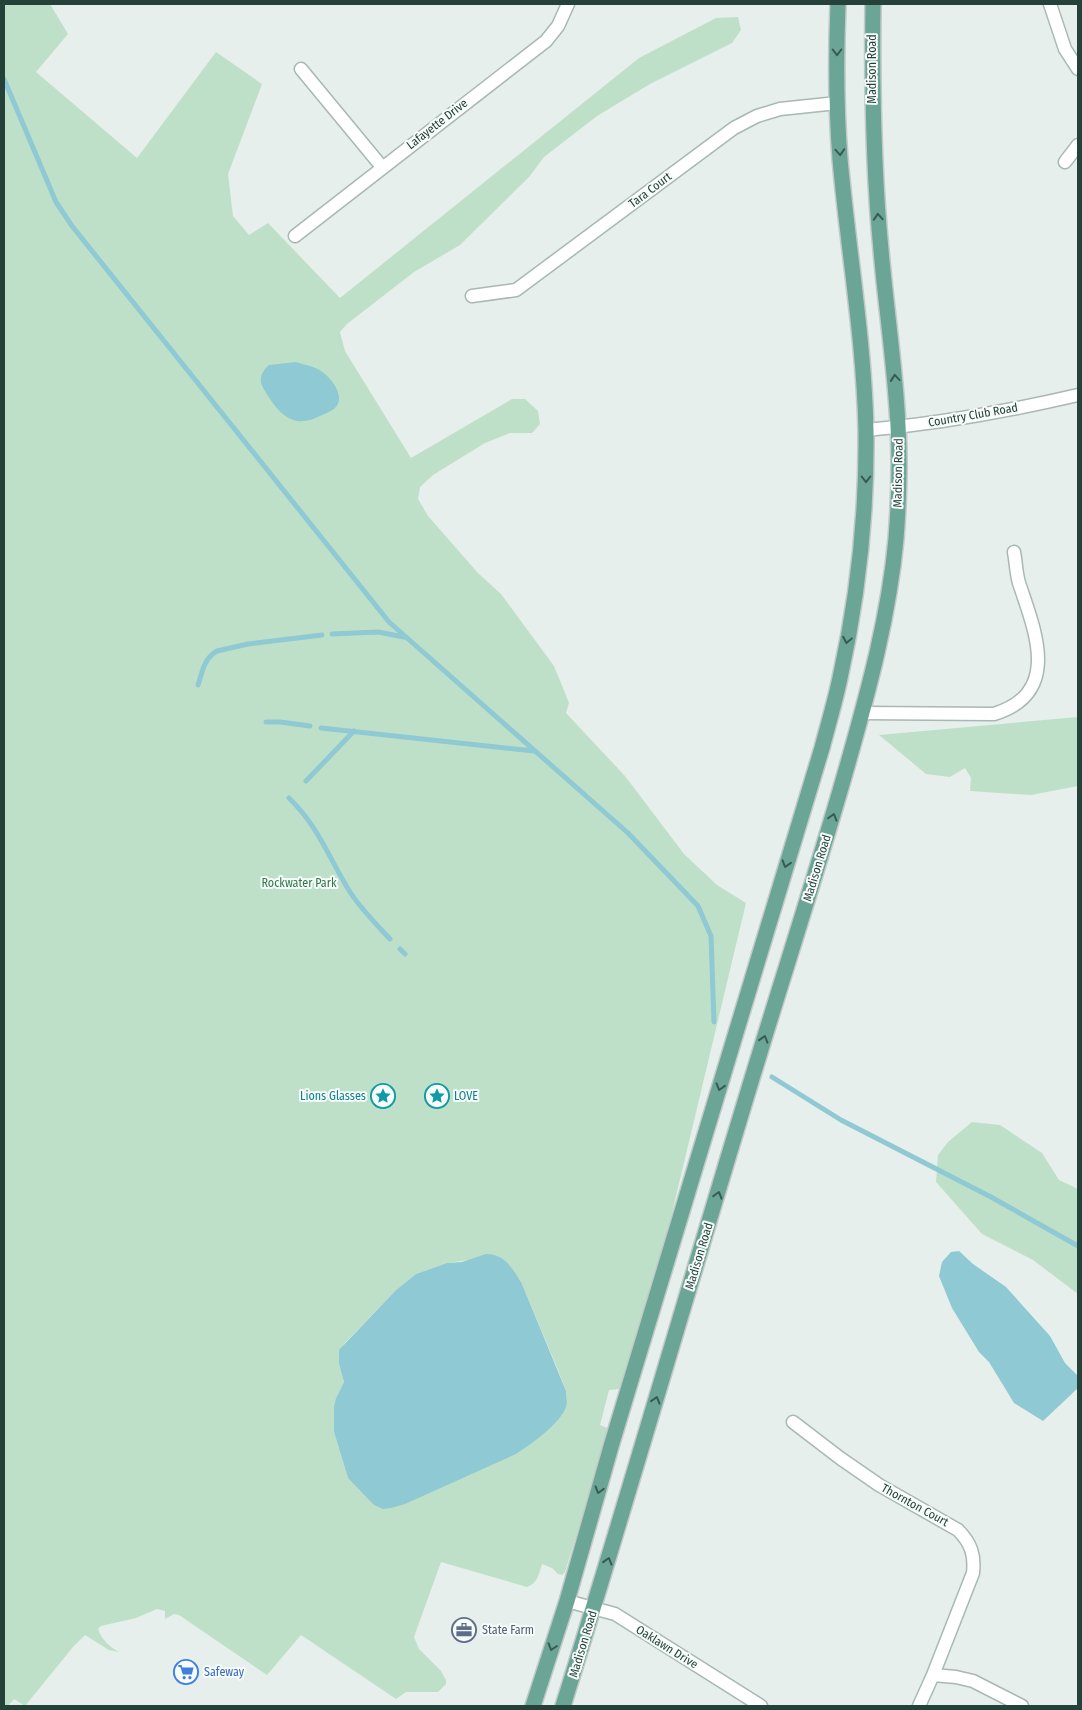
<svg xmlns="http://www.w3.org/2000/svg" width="1082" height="1710" font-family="'Fira Sans Condensed',sans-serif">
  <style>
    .green { fill: #bfe0c8; fill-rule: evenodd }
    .water { fill: #8ec9d4 }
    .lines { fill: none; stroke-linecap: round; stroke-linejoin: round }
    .stream { stroke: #8ec9d4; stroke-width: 5 }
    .street-casing { stroke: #a8b8b2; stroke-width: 15 }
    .primary-casing { stroke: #c2cac8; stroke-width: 18 }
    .street { stroke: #fff; stroke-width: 12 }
    .primary { stroke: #6aa596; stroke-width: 15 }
    .oneway { stroke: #365b51 }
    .labels { text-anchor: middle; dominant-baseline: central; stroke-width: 4; stroke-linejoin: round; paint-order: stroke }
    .street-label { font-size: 12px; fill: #24423a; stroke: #f7fbf9 }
    .park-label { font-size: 12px; fill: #2d7a4b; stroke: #f7fbf9 }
    .culture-label { font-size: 12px; fill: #0d838f; stroke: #f7fbf9; text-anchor: end }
    .service-label { font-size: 12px; fill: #4e5e75; stroke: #f7fbf9; text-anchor: start }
    .shop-label { font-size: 12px; fill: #366cbe; stroke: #f7fbf9; text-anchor: start }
  </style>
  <rect width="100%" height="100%" fill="#e6efeb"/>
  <path class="green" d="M 4,4 L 50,4 L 68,34 L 36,72 L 137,158 L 216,52 L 262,84 L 228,174 L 233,216 L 249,235 L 268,223 L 340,298 L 639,58 L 716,18 L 738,17 L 741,30 L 732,43 L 650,84 L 597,116 L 544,157 L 529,177 L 460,245 L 414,272 L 347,324 L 340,332 L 345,351 L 411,458 L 512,399 L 525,399 L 538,411 L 540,424 L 532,433 L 510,433 L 485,443 L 433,475 L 420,487 L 418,499 L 428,516 L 478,573 L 501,594 L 554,666 L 569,703 L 566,713 L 625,776 L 684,854 L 717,885 L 746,903 L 666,1238 L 622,1384 L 619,1389 L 609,1390 L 600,1425 L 607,1428 L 608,1433 L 565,1572 L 562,1575 L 558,1574 L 552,1568 L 542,1564 C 539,1574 538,1583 527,1587 L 441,1562 L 414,1637 L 419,1649 L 441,1671 L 446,1680 L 446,1684 L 438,1692 L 406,1692 L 396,1699 L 301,1635 L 267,1675 L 179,1615 L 174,1614 L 165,1619 L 165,1611 L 157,1609 L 136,1618 L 101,1626 L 98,1629 C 101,1639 110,1647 119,1652 L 109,1650 L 85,1635 L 73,1647 L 25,1706 L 14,1699 L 8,1706 L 4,1706 ZM 469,1260 L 522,1284 L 558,1370 L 566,1391 L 567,1401 L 348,1478 L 334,1432 L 334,1418 L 336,1398 L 344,1382 L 339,1355 L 344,1344 L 396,1290 L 416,1274 L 447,1263 Z
    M 1078,717 L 1078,786 L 1031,795 L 970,791 L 971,778 L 965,768 L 950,777 L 926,774 L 879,735 Z
    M 972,1122 L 1000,1125 L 1042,1153 L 1059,1180 L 1078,1189 L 1078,1294 L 1033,1260 L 982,1234 L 936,1182 L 938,1155 L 948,1142 Z"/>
  <path class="water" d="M 296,362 C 304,365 314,366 321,371 C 332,378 347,398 334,409 C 330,412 324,414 320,416 C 311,420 301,424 291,419 C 280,415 271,401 265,391 C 258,381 260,373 269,365 Z
    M 959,1251 L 973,1264 L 1006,1287 L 1050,1336 L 1065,1363 L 1078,1376 L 1078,1388 L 1043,1421 L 1014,1403 L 989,1362 L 979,1352 L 952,1308 L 939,1276 L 942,1262 L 951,1252 Z
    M 486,1254 C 505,1254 513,1269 522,1284 L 566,1391 C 566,1396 568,1402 566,1407 C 559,1425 531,1444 516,1454 L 405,1504 L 391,1508 L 383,1509 L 374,1505 L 348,1478 L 334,1432 L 334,1407 L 336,1398 L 344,1382 L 339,1363 L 339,1350 L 396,1290 L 416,1274 L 447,1263 L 462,1262 Z"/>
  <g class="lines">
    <path class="stream" d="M 4,79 L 56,202 L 72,226 L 389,622 L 628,833 L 698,906 L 711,936 L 714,1022
      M 332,634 L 378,632 L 404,637
      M 198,685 C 202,673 204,658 217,651 L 248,644 L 322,635
      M 266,722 L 280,722 L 310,726
      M 321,728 L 534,751
      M 306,781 L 354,731
      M 289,798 C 318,826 329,858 350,892 C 361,909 376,924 390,939
      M 400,949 L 405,954
      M 772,1077 L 841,1120 L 991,1197 L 1078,1246"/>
    <defs>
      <path id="street" d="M 1050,4 L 1065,49 L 1078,69
        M 301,69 L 382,167
        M 1065,162 L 1078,145
        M 295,236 L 546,41 L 558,26 L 568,4
        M 472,296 L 516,290 L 734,128 L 757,116 L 780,109 L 837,103
        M 866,430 C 937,424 1009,411 1078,395
        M 862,713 L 994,714 C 1062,693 1035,631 1019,583 C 1016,573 1016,562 1014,552
        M 793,1422 L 840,1458 L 879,1485 L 958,1530 C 971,1543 975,1555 973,1573 L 933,1675 L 919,1706
        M 567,1601 L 615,1614 L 761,1706
        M 933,1675 L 956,1677 L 973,1681 L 1022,1706"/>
      <path id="primary" d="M 533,1706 L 567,1601 L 612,1443 L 822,748 C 828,725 835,702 840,678 C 858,597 867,514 866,430 C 864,339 848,249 840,159 C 836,107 836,56 838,4
        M 563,1706 C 631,1488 694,1268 761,1049 C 790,954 821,859 848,763 C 869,689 889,615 896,539 C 899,501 900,463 898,425 C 895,366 886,308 881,250 C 873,168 872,86 873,4"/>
    </defs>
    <use href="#street" class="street-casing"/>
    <use href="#primary" class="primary-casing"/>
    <use href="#street" class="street"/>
    <use href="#primary" class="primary"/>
  </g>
  <defs><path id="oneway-chevron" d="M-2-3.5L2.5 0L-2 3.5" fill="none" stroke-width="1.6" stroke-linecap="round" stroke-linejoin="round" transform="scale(1.25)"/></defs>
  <g class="oneway">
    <use href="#oneway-chevron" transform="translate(837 52) rotate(90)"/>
    <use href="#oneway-chevron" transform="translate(840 152) rotate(86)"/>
    <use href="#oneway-chevron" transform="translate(878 217) rotate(-94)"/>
    <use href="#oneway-chevron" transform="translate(895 378) rotate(-95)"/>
    <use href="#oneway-chevron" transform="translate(866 479) rotate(90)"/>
    <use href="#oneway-chevron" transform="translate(847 640) rotate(101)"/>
    <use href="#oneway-chevron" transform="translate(833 817) rotate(-74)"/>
    <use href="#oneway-chevron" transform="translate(786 864) rotate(107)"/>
    <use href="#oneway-chevron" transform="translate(764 1039) rotate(-73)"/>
    <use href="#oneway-chevron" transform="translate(720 1087) rotate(107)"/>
    <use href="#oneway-chevron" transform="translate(718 1195) rotate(-74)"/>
    <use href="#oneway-chevron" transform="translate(656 1400) rotate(-73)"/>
    <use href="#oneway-chevron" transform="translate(599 1490) rotate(106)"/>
    <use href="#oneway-chevron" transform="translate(608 1561) rotate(-73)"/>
    <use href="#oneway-chevron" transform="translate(552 1647) rotate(108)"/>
  </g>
  <defs>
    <symbol id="sight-ring" viewBox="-11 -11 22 22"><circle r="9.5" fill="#f7fbf9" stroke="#0f9aa8" stroke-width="1.5"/><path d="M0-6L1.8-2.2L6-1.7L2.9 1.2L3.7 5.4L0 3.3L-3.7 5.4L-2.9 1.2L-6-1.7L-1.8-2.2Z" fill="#0f9aa8"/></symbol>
    <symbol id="office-ring" viewBox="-11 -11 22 22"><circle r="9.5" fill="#f7fbf9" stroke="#5c6f8a" stroke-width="1.5"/><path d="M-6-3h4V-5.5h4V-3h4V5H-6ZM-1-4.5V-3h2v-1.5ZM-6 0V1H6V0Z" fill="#5c6f8a"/></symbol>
    <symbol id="supermarket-ring" viewBox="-11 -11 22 22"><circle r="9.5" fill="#f7fbf9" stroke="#3f7fe0" stroke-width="1.5"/><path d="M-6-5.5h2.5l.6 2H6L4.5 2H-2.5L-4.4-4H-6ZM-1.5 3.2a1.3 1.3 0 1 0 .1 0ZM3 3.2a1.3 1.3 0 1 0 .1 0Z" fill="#3f7fe0"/></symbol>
  </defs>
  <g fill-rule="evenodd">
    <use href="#sight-ring" x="369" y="1082" width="28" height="28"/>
    <use href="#sight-ring" x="423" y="1082" width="28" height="28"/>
    <use href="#office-ring" x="450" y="1616" width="28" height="28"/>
    <use href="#supermarket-ring" x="172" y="1658" width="28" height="28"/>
  </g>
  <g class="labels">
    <g class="street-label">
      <text transform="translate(872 69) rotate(-90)">Madison Road</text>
      <text transform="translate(437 124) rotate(-38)">Lafayette Drive</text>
      <text transform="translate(650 190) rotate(-37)">Tara Court</text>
      <text transform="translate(973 415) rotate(-10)">Country Club Road</text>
      <text transform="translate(898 473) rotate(-89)">Madison Road</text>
      <text transform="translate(817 868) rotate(-73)">Madison Road</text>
      <text transform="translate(699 1256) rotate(-73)">Madison Road</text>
      <text transform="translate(915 1505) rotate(29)">Thornton Court</text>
      <text transform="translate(583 1644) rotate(-73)">Madison Road</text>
      <text transform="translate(667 1647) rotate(32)">Oaklawn Drive</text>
    </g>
    <g class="park-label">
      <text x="299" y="883">Rockwater Park</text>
    </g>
    <g class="culture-label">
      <text x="366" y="1096">Lions Glasses</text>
      <text x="454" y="1096" text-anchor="start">LOVE</text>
    </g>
    <g class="service-label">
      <text x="482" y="1630">State Farm</text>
    </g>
    <g class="shop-label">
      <text x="204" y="1672">Safeway</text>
    </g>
  </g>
  <rect width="1082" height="1710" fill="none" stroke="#24423a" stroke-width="10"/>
</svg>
